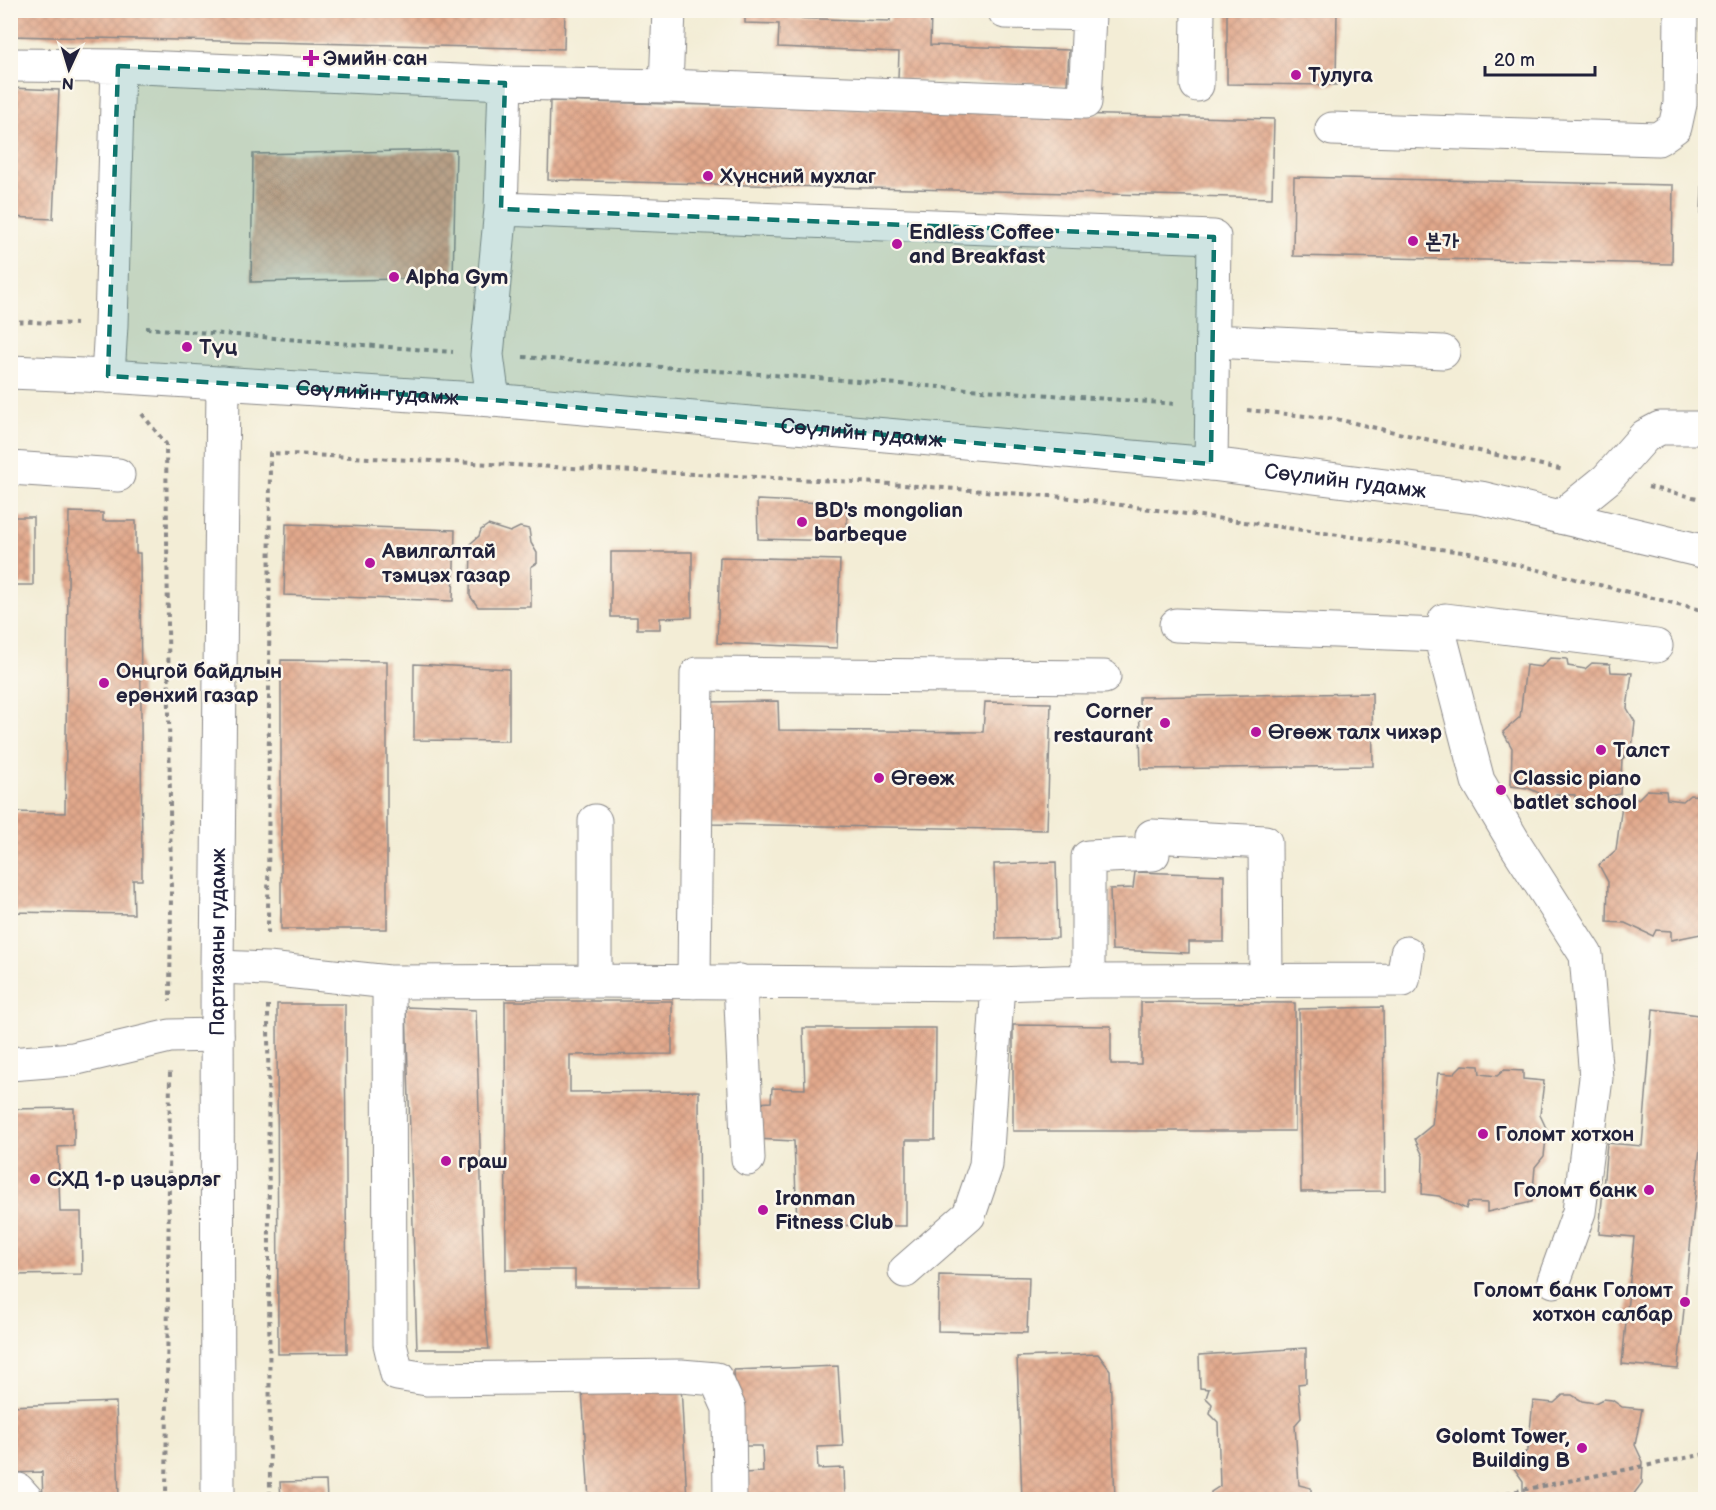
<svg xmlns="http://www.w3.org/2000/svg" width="1716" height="1510" font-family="'Balsamiq Sans','Poor Story',sans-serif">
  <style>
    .building { fill: url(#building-cross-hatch) }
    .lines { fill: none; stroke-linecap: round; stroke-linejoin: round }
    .minor-casing { stroke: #8a8888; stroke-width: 35 }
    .major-casing { stroke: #8a8888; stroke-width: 35 }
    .path { stroke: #8a8888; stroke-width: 4; stroke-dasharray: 4.5 4.5; stroke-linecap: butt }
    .minor { stroke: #fff; stroke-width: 33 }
    .major { stroke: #fff; stroke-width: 33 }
    .marked { fill: #0f766e; fill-opacity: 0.2; stroke: #0f766e; stroke-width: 4.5; stroke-dasharray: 12 8; stroke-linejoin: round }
    .poi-dot { fill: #b5179e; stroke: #fbf7ec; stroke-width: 2 }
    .labels { text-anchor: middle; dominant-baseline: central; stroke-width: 5; stroke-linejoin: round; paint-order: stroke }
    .poi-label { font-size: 21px; font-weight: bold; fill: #22223b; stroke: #fbf7ec; text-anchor: start }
    .street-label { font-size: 21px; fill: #22223b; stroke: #fbf7ec }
  </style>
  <defs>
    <pattern id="building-cross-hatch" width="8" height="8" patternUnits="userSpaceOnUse" patternTransform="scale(1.5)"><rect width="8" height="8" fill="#e1a88b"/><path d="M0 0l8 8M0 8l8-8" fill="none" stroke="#c19079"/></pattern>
  </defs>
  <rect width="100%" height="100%" fill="#fbf7ec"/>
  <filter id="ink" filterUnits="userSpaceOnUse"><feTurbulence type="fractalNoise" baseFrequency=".0167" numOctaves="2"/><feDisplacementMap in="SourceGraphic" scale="12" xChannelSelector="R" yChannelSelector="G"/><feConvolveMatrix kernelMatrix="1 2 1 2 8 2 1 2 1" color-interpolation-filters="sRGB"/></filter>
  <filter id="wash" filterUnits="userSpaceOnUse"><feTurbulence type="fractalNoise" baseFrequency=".008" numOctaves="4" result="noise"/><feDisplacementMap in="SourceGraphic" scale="24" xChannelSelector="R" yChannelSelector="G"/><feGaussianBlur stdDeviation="1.35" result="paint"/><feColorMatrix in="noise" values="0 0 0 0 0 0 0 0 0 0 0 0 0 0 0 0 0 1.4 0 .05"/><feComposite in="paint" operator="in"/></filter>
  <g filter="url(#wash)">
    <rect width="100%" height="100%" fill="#f3edd6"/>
    <g id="blocks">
      <path class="building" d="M 10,10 L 565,10 L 564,49 L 10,36 Z
        M 745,10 L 789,10 L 789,18 L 890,21 L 890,13 L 931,15 L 930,45 L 1069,50 L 1067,85 L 898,79 L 899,52 L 778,47 L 779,24 L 745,23 Z
        M 1227,10 L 1337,10 L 1336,85 L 1227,84 Z
        M 10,88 L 59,90 L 53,219 L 10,217 Z
        M 550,101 L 1274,119 L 1272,198 L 548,180 Z
        M 1704,138 L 1706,138 L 1706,214 L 1701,214 Z
        M 456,150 L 453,278 L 251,282 L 253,154 Z
        M 1294,177 L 1673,185 L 1672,264 L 1293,256 Z
        M 757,500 L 847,504 L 847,541 L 758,539 Z
        M 69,512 L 103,513 L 103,521 L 136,521 L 136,553 L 140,553 L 142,880 L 133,880 L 134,914 L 10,912 L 10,812 L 65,813 Z
        M 10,517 L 33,517 L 33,585 L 10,585 Z
        M 286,524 L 455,530 L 453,601 L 284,595 Z
        M 488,525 L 510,532 L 520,527 L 529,529 L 531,543 L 537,553 L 537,563 L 531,567 L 531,607 L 478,607 L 470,596 L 471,543 L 479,536 L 481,530 Z
        M 611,552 L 692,552 L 692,617 L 660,618 L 660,629 L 637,629 L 637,617 L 611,617 Z
        M 720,557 L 840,560 L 837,648 L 717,643 Z
        M 1550,658 L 1567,659 L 1568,666 L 1585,669 L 1592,663 L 1610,664 L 1611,672 L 1632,673 L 1627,708 L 1635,722 L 1632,748 L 1622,760 L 1620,794 L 1575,804 L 1575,795 L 1556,794 L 1554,800 L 1528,788 L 1511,786 L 1512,748 L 1503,732 L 1520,717 L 1526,665 L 1541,667 Z
        M 281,660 L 387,661 L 387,929 L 281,929 Z
        M 414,664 L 509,669 L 509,741 L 414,740 Z
        M 1372,693 L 1373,766 L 1141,769 L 1139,697 Z
        M 778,701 L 779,730 L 983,732 L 985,702 L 1051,703 L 1047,830 L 709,824 L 709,702 Z
        M 1647,790 L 1666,791 L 1667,799 L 1683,801 L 1690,795 L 1706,796 L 1706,933 L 1671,940 L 1671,931 L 1656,930 L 1653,936 L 1625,923 L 1607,922 L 1608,882 L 1599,865 L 1616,850 L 1623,797 L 1638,799 Z
        M 1056,862 L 1058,938 L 996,939 L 994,864 Z
        M 1135,872 L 1224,875 L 1224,942 L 1189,942 L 1189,953 L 1112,950 L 1110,889 L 1133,888 Z
        M 505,1001 L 672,1001 L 672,1054 L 570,1055 L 570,1092 L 699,1091 L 700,1287 L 575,1287 L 575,1270 L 506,1270 Z
        M 1141,1002 L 1295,1003 L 1295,1131 L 1013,1131 L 1013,1025 L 1111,1026 L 1111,1064 L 1141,1064 Z
        M 277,1004 L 345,1004 L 347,1353 L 278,1354 Z
        M 406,1007 L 476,1010 L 485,1312 L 489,1349 L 417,1349 Z
        M 1383,1007 L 1385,1191 L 1301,1192 L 1299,1009 Z
        M 1653,1009 L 1706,1016 L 1706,1087 L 1678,1369 L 1622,1364 L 1634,1237 L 1599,1234 L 1607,1143 L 1642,1146 Z
        M 803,1028 L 936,1028 L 935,1140 L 906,1140 L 906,1226 L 797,1225 L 794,1141 L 755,1139 L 756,1103 L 771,1102 L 772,1088 L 805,1089 Z
        M 1462,1065 L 1479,1066 L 1480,1074 L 1497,1076 L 1504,1070 L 1523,1071 L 1523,1079 L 1544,1081 L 1540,1115 L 1547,1130 L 1544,1156 L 1535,1167 L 1532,1202 L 1487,1212 L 1487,1203 L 1468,1202 L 1466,1209 L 1439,1196 L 1422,1194 L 1423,1156 L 1415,1139 L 1432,1125 L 1438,1073 L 1453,1074 Z
        M 74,1108 L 74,1146 L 58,1147 L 60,1212 L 81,1212 L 82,1274 L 10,1275 L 10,1109 Z
        M 939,1275 L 1029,1277 L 1027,1333 L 938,1331 Z
        M 1306,1348 L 1306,1383 L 1298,1384 L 1301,1418 L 1295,1425 L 1299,1485 L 1311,1488 L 1311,1500 L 1211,1500 L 1211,1492 L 1220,1486 L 1218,1422 L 1210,1414 L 1212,1404 L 1206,1398 L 1209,1389 L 1200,1388 L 1199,1355 Z
        M 1098,1354 L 1110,1370 L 1115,1500 L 1022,1500 L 1017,1357 Z
        M 838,1366 L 843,1446 L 817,1447 L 818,1469 L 844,1468 L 845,1500 L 744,1500 L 743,1473 L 763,1472 L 762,1446 L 737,1446 L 734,1370 Z
        M 681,1385 L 687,1500 L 589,1500 L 582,1389 Z
        M 1563,1395 L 1572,1395 L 1582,1401 L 1595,1403 L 1603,1399 L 1612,1400 L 1622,1407 L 1642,1409 L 1635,1445 L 1643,1462 L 1642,1483 L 1633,1495 L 1632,1500 L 1523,1500 L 1523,1481 L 1511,1464 L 1528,1450 L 1533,1401 L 1554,1403 Z
        M 116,1402 L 119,1500 L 43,1500 L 42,1472 L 10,1473 L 10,1406 Z
        M 326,1481 L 327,1500 L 281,1500 L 280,1482 Z"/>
    </g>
  </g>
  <g filter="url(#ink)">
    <use href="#blocks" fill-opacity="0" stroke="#8a8888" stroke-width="1.5"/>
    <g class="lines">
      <defs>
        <path id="minor" d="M 10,65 L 118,66
          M 505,83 L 666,86 L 669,10
          M 1197,85 L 1198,10
          M 666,86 L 1085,102 L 1089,14 L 1005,12
          M 1332,129 L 1658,139 L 1675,127 L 1680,104 L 1681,10
          M 1213,341 L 1443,352
          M 108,376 L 111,325 L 118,66 L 505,83 L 501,209 L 1214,237 L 1211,464
          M 493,400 L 487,355 L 501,209
          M 10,468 L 118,475
          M 1560,517 L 1607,479 L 1645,436 L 1660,428 L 1706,428
          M 1445,620 L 1656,646
          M 1176,625 L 1440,635 L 1478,781 L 1517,847 L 1586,955 L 1596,1078 L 1579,1212 L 1554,1281
          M 595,821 L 595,981
          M 217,967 L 268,969 L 389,982 L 390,1344 L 397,1374 L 427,1379 L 681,1376 L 716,1379 L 729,1408 L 730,1500
          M 740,981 L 748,1159
          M 1088,981 L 1088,857 L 1153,854 L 1152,836 L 1265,842 L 1266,980
          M 389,982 L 595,981 L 998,984 L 1088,981 L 1403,980 L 1407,953
          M 694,982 L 697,674 L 1104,677
          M 10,1064 L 73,1059 L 170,1036 L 217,1035
          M 905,1271 L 969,1215 L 986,1165 L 998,984
          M 10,1490 L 18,1490 L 27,1500"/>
        <g id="major">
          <path id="s1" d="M 10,372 L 108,376 L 493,400 L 1211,464 L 1481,498 L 1706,552"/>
          <path id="s2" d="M 218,1500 L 217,967 L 223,383"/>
        </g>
      </defs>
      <use href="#minor" class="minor-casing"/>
      <use href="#major" class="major-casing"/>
      <path class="path" d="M 10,321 L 76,324
        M 146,328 L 453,352
        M 523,357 L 1177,404
        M 1247,410 L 1336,419 L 1564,470
        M 142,414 L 166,444 L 171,894 L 170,1001
        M 1648,487 L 1706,500
        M 268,934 L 270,453 L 877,483 L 1063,497 L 1469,553 L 1706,611
        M 268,1005 L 270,1500
        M 166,1500 L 170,1072
        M 1471,1500 L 1706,1454"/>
      <use href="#minor" class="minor"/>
      <use href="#major" class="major"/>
    </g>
  </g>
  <path class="marked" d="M 118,66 L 505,83 L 501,209 L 1214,237 L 1211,464 L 493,400 L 108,376 Z"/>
  <g class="poi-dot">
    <path d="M308 49h6v6h6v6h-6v6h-6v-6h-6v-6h6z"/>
    <circle cx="1296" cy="75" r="6"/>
    <circle cx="708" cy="176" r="6"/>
    <circle cx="1413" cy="241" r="6"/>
    <circle cx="897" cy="244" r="6"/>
    <circle cx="394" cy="277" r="6"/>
    <circle cx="187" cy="347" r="6"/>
    <circle cx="802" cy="522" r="6"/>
    <circle cx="370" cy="563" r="6"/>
    <circle cx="104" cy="683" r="6"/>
    <circle cx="1165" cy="723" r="6"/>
    <circle cx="1256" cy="732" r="6"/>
    <circle cx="1601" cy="750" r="6"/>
    <circle cx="879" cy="778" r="6"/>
    <circle cx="1501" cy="790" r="6"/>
    <circle cx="1483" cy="1134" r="6"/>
    <circle cx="446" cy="1161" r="6"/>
    <circle cx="35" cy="1179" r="6"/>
    <circle cx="1649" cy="1190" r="6"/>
    <circle cx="763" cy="1210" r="6"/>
    <circle cx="1685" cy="1302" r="6"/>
    <circle cx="1582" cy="1448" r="6"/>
  </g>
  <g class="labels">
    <g class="poi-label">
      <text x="323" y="58">Эмийн сан</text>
      <text x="1308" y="75">Тулуга</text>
      <text x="720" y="176">Хүнсний мухлаг</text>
      <text x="909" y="232">Endless Coffee<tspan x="909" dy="24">and Breakfast</tspan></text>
      <text x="1425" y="241">본가</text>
      <text x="406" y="277">Alpha Gym</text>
      <text x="199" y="347">Түц</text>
      <text x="814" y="510">BD's mongolian<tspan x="814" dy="24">barbeque</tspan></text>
      <text x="382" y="551">Авилгалтай<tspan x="382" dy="24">тэмцэх газар</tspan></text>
      <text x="116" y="671">Онцгой байдлын<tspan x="116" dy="24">ерөнхий газар</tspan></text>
      <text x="1153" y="711" text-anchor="end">Corner<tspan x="1153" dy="24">restaurant</tspan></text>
      <text x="1268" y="732">Өгөөж талх чихэр</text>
      <text x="1613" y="750">Талст</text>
      <text x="891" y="778">Өгөөж</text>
      <text x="1513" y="778">Classic piano<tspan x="1513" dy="24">batlet school</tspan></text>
      <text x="1495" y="1134">Голомт хотхон</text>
      <text x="458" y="1161">граш</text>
      <text x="47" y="1179">СХД 1-р цэцэрлэг</text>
      <text x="1637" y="1190" text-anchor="end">Голомт банк</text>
      <text x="775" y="1198">Ironman<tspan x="775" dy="24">Fitness Club</tspan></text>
      <text x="1673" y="1290" text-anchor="end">Голомт банк Голомт<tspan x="1673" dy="24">хотхон салбар</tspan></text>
      <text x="1570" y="1436" text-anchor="end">Golomt Tower,<tspan x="1570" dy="24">Building B</tspan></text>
    </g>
    <g class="street-label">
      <text stroke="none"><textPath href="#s1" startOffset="368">Сөүлийн гудамж</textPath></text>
      <text stroke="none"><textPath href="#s1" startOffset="854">Сөүлийн гудамж</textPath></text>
      <text stroke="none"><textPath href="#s1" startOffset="1340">Сөүлийн гудамж</textPath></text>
      <text stroke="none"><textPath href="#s2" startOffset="558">Партизаны гудамж</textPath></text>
    </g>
  </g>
  <rect width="1716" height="1510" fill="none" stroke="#fbf7ec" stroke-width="36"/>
  <g transform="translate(69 69) rotate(184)" stroke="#fbf7ec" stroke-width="4.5" paint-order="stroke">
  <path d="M0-4.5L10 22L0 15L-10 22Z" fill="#22223b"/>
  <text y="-9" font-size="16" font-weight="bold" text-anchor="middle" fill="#22223b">N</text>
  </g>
  <path d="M1485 66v9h110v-9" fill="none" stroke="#22223b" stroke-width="3"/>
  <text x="1494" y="66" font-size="18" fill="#22223b" stroke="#fbf7ec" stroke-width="4.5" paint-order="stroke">20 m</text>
</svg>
